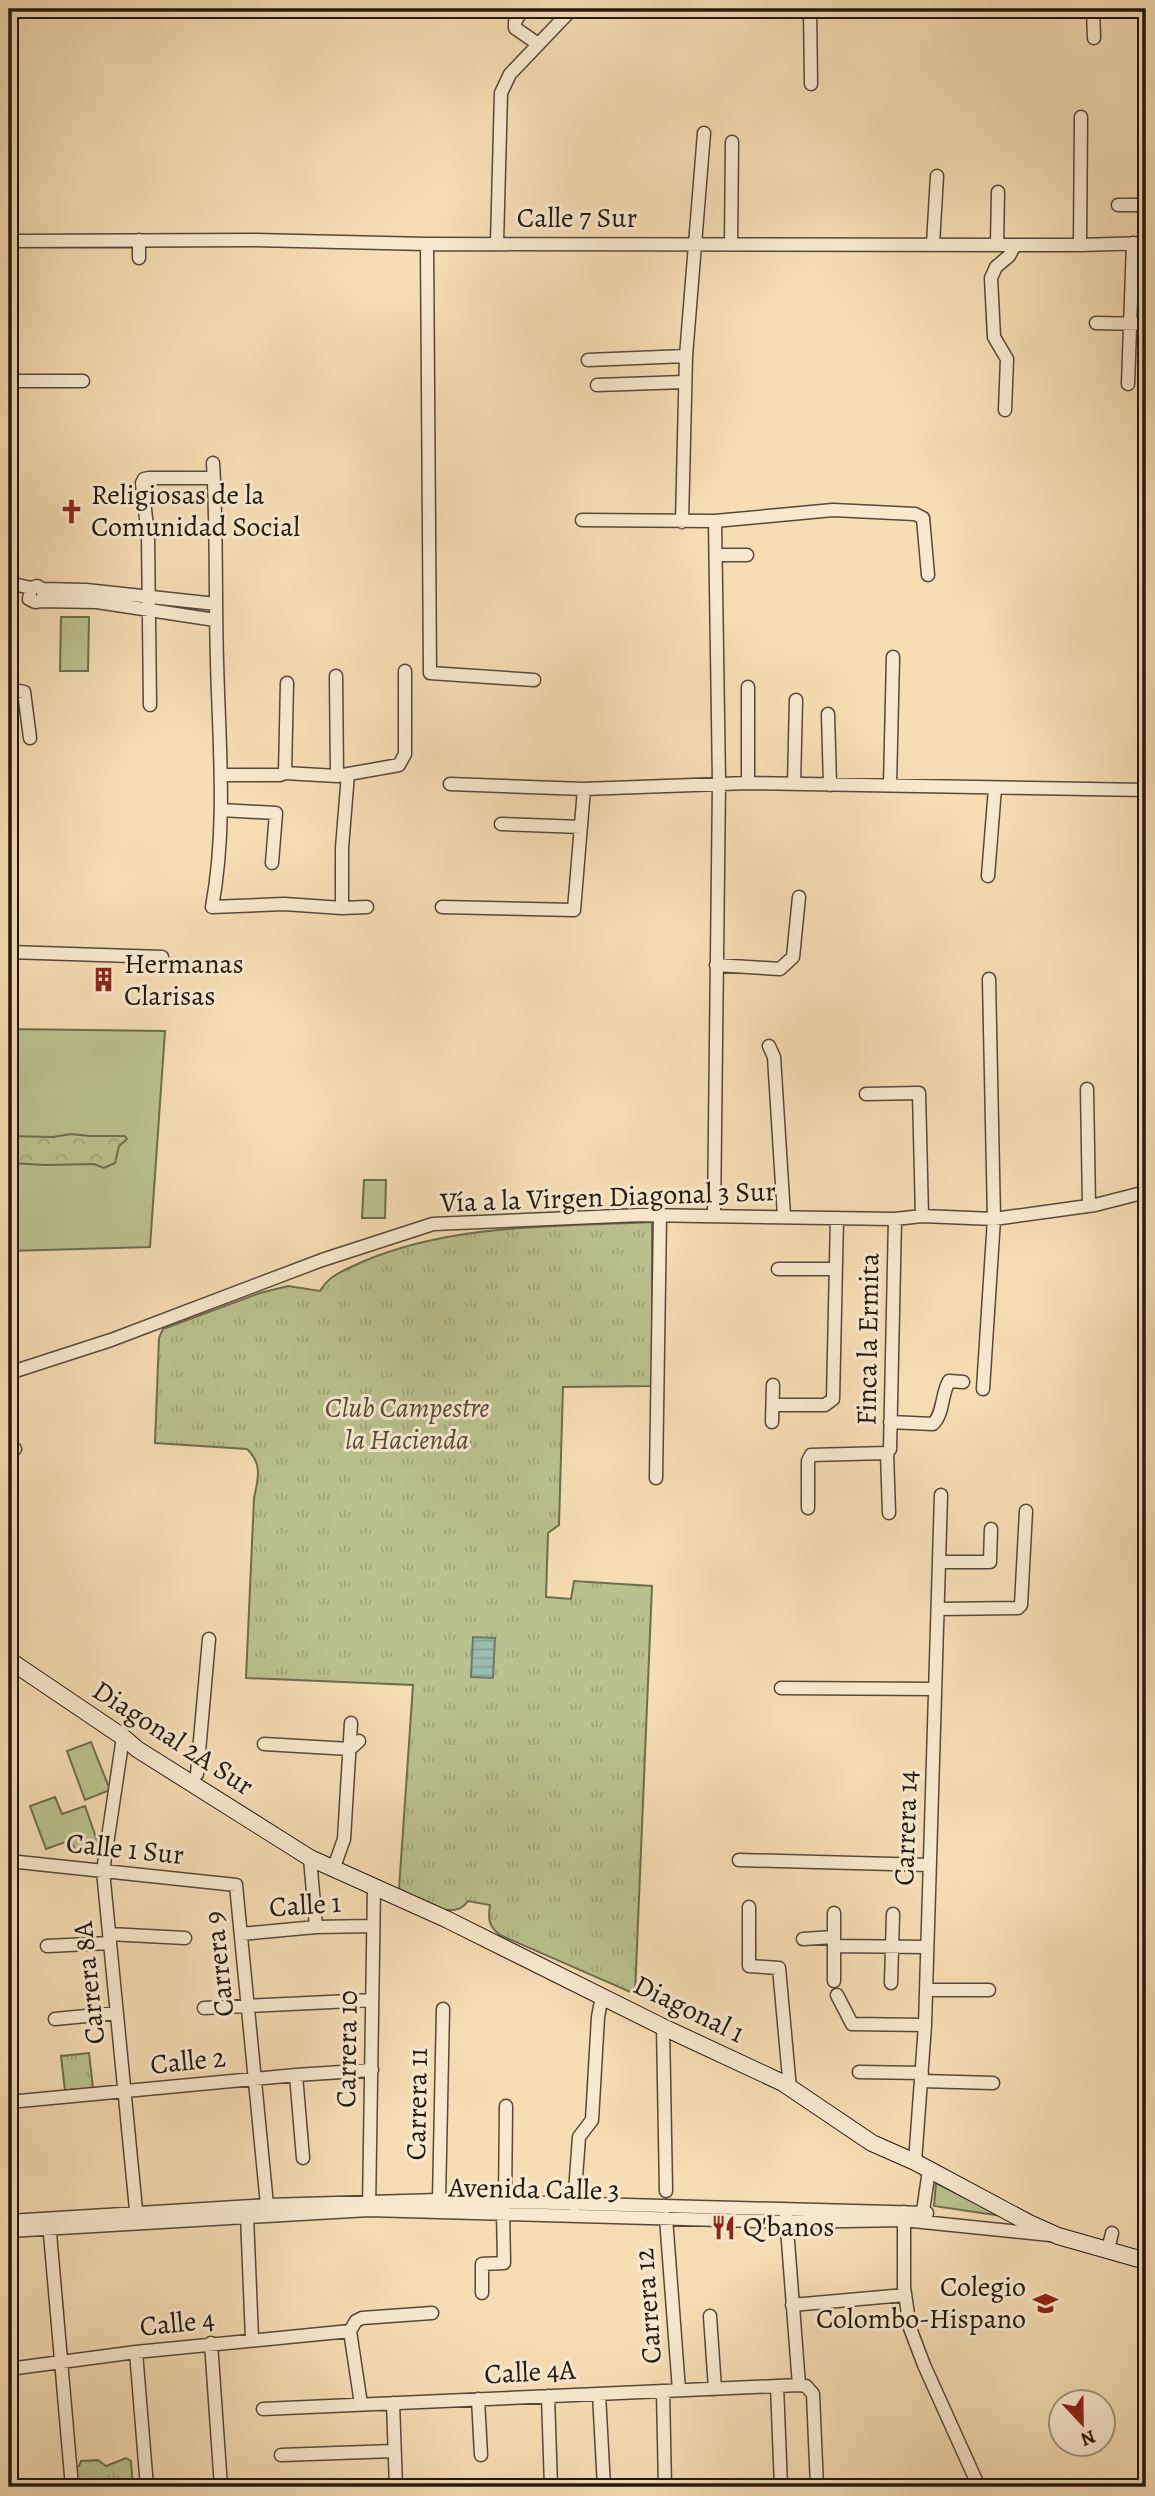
<svg xmlns="http://www.w3.org/2000/svg" width="1155" height="2496" font-family="Alegreya,serif">
  <style>
    .green { fill: #bac28f; stroke: #6e6d4e; stroke-width: 2 }
    .forest { fill: url(#forest-crowns); stroke: #6e6d4e; stroke-width: 2 }
    .park { fill: url(#park-tufts); stroke: #6e6d4e; stroke-width: 2 }
    .water { fill: url(#water-rules); stroke: #6b7a6d; stroke-width: 2 }
    .lines { fill: none; stroke-linecap: round; stroke-linejoin: round }
    .minor-casing { stroke: #564938; stroke-width: 15 }
    .secondary-casing { stroke: #21180e; stroke-width: 18 }
    .minor { stroke: #f8e9ce; stroke-width: 12 }
    .secondary { stroke: #f8e9ce; stroke-width: 16 }
    .labels { text-anchor: middle; dominant-baseline: central; stroke-width: 6; stroke-linejoin: round; paint-order: stroke }
    .street-label { font-size: 28px; fill: #21180e; stroke: #f8e9ce }
    .poi-label { font-size: 28px; fill: #21180e; stroke: #f8e9ce; text-anchor: start }
    .park-label { font-size: 28px; font-style: italic; fill: #4f4b35; stroke: #f8e9ce }
  </style>
  <defs>
    <pattern id="forest-crowns" width="20" height="18" patternUnits="userSpaceOnUse" patternTransform="scale(1.75)"><rect width="20" height="18" fill="#bac28f"/><path d="M2 6a3 3 0 1 1 6 0M12 15a3 3 0 1 1 6 0" fill="none" stroke="#a0a67a"/></pattern>
    <pattern id="park-tufts" width="24" height="20" patternUnits="userSpaceOnUse" patternTransform="scale(1.75)"><rect width="24" height="20" fill="#bac28f"/><path d="M3 7l-1-3M5 7V3M7 7l1-3M15 17l-1-3M17 17v-4M19 17l1-3" fill="none" stroke="#a0a67a"/></pattern>
    <pattern id="water-rules" width="6" height="5" patternUnits="userSpaceOnUse" patternTransform="scale(1.75)"><rect width="6" height="5" fill="#9cbcad"/><path d="M0 2.5h6" fill="none" stroke="#86a194"/></pattern>
  </defs>
  <rect width="100%" height="100%" fill="#f5ddb4"/>
  <filter id="stains"><feTurbulence type="fractalNoise" baseFrequency=".00286" numOctaves="4"/><feColorMatrix values="0 0 0 0 .2 0 0 0 0 .09 0 0 0 0 .02 0 0 0 .5 -.17"/></filter>
  <radialGradient id="worn" r=".72"><stop offset=".6" stop-color="#630" stop-opacity="0"/><stop offset="1" stop-color="#630" stop-opacity=".3"/></radialGradient>
  <path class="green" d="M 61,617 L 89,617 L 88,671 L 60,671 Z
    M 9,1029 L 165,1031 L 150,1247 L 9,1251 Z
    M 364,1180 L 386,1180 L 385,1218 L 362,1218 Z
    M 91,1742 L 110,1790 L 85,1800 L 67,1751 Z
    M 55,1797 L 62,1814 L 85,1806 L 99,1846 L 76,1853 L 71,1840 L 46,1849 L 30,1806 Z
    M 936,2183 L 1002,2216 L 934,2206 Z"/>
  <path class="forest" d="M 71,1134 L 89,1136 L 125,1136 L 127,1139 L 119,1146 L 115,1163 L 104,1168 L 94,1164 L 46,1165 L 9,1163 L 9,1136 L 53,1137 Z"/>
  <path class="park" d="M 652,1222 L 652,1386 L 563,1387 L 559,1525 L 548,1533 L 546,1597 L 571,1599 L 574,1581 L 652,1586 L 635,1994 L 500,1935 C 488,1926 488,1918 490,1905 L 468,1901 C 453,1924 418,1898 399,1889 L 413,1685 L 246,1678 L 254,1498 C 258,1479 263,1464 247,1449 L 155,1443 L 159,1338 L 163,1329 L 260,1293 L 288,1286 L 320,1291 C 329,1275 345,1270 362,1262 C 453,1223 556,1227 652,1222 Z
    M 89,2053 L 93,2088 L 65,2091 L 61,2056 Z
    M 126,2458 L 131,2461 L 133,2487 L 73,2487 L 70,2467 L 79,2466 L 81,2461 L 98,2460 L 106,2466 Z"/>
  <path class="water" d="M 473,1637 L 495,1638 L 493,1678 L 471,1677 Z"/>
  <g class="lines">
    <defs>
      <path id="minor" d="M 810,9 L 811,84
        M 1093,9 L 1094,38
        M 521,12 L 515,22 L 515,28 L 538,44
        M 1118,205 L 1146,205
        M 9,241 L 255,240 L 427,244 L 1080,245 L 1146,243
        M 497,243 L 501,93 L 510,74 L 572,9
        M 427,244 L 430,673 L 534,680
        M 731,244 L 732,142
        M 933,244 L 937,176
        M 997,245 L 998,192
        M 1080,245 L 1081,117
        M 139,258 L 139,240
        M 1096,323 L 1146,324
        M 588,360 L 686,356
        M 9,381 L 83,381
        M 1128,384 L 1133,243
        M 597,385 L 685,382
        M 1005,410 L 1007,359 L 994,337 L 991,278 L 996,267 L 1009,256 L 1015,245
        M 213,463 C 217,529 215,595 217,661 C 219,744 227,826 212,907 L 284,904 L 342,908
        M 582,520 L 715,521 L 833,510 L 915,514 L 923,518 L 928,575
        M 682,522 L 686,356 L 704,133
        M 716,555 L 747,555
        M 9,583 L 31,588
        M 42,589 L 86,590 L 216,604
        M 41,601 L 44,597 L 42,589 L 37,586 L 31,588 L 29,599 L 35,602 L 41,601 L 97,602 L 215,620
        M 336,676 L 337,776
        M 748,687 L 748,783
        M 9,689 L 24,692 L 30,738
        M 150,705 L 148,536 L 142,483 L 144,479 L 149,478 L 214,478
        M 828,714 L 830,785
        M 285,773 L 287,683
        M 348,774 L 342,848 L 342,908 L 367,907
        M 221,775 L 280,775 L 285,773 L 337,776 L 399,765 L 405,754 L 405,671
        M 450,784 L 584,789 L 748,783 L 1146,790
        M 794,784 L 796,700
        M 890,785 L 893,657
        M 221,810 L 276,813 L 272,863
        M 501,824 L 581,827
        M 988,876 L 995,788
        M 442,907 L 574,910 L 584,789
        M 9,952 L 162,957
        M 716,965 L 780,969 L 793,957 L 799,897
        M 769,1046 L 774,1057 L 784,1216
        M 1087,1089 L 1089,1206
        M 866,1094 L 919,1093 L 922,1216
        M 714,1216 L 719,783 L 715,521
        M 778,1269 L 835,1269
        M 9,1373 L 111,1340 L 322,1260 L 433,1224 L 641,1215 L 895,1219 L 922,1216 L 994,1219 L 1095,1205 L 1146,1192
        M 983,1389 L 994,1219 L 989,979
        M 773,1405 L 825,1405 L 833,1399 L 837,1218
        M 772,1422 L 773,1385
        M 890,1422 L 933,1424 C 944,1413 941,1395 949,1381 L 963,1382
        M 9,1450 L 15,1449
        M 656,1478 L 660,1216
        M 808,1508 L 808,1461 L 811,1455 L 887,1453
        M 889,1513 L 887,1453 L 890,1449 L 895,1219
        M 939,1562 L 990,1562 L 991,1529
        M 938,1609 L 1018,1608 L 1021,1605 L 1026,1511
        M 781,1688 L 935,1689
        M 123,1737 L 103,1871 L 137,2220
        M 264,1744 L 350,1749 L 359,1741
        M 197,1774 L 209,1639
        M 310,1858 L 316,1927
        M 739,1860 L 929,1865
        M 9,1861 L 236,1885 L 267,2205
        M 333,1870 L 344,1839 L 351,1723
        M 749,1907 L 749,1966 L 779,1968 L 790,2089
        M 109,1934 L 185,1938
        M 241,1934 L 316,1927 L 373,1926
        M 803,1939 L 834,1937
        M 47,1946 L 110,1943
        M 834,1946 L 927,1947
        M 834,1981 L 834,1913
        M 891,1983 L 893,1914
        M 926,1990 L 989,1990
        M 837,1995 L 852,2024 L 925,2025
        M 204,2008 L 372,2000
        M 55,2019 L 117,2013
        M 663,2027 L 666,2191
        M 859,2072 L 922,2073
        M 296,2075 L 303,2158
        M 922,2081 L 993,2083
        M 9,2102 L 296,2075 L 372,2070
        M 915,2162 L 925,2025 L 941,1495
        M 439,2200 L 443,2009
        M 505,2203 L 506,2106
        M 574,2205 L 579,2137 L 592,2120 L 598,2017 L 602,1996
        M 369,2209 L 374,1887
        M 904,2212 L 904,2287 L 910,2328 L 924,2365 L 979,2487
        M 786,2215 L 799,2385
        M 247,2216 L 252,2339
        M 666,2218 L 679,2390
        M 922,2218 L 929,2170
        M 9,2221 L 267,2205 L 439,2200 L 927,2213
        M 49,2222 L 72,2487
        M 9,2231 L 369,2210 L 787,2222 L 903,2220 L 1050,2235
        M 1108,2250 L 1112,2233
        M 482,2293 L 482,2264 L 504,2263 L 503,2212
        M 792,2305 L 905,2295
        M 710,2316 L 715,2389
        M 350,2331 L 356,2321 L 362,2318 L 432,2313
        M 350,2331 L 361,2404
        M 211,2343 L 221,2487
        M 136,2352 L 147,2487
        M 9,2369 L 136,2352 L 350,2331
        M 777,2386 L 781,2487
        M 663,2391 L 665,2487
        M 599,2394 L 604,2487
        M 548,2396 L 551,2487
        M 478,2399 L 481,2455
        M 393,2403 L 396,2487
        M 263,2409 L 799,2385 L 806,2386 L 813,2394 L 817,2487
        M 281,2455 L 394,2451"/>
      <path id="secondary" d="M 9,1660 L 123,1737 L 137,1749 L 310,1858 L 446,1919 L 663,2027 L 783,2083 L 872,2143 L 915,2162 L 1029,2223 L 1058,2236 L 1146,2261"/>
    </defs>
    <use href="#minor" class="minor-casing"/>
    <use href="#secondary" class="secondary-casing"/>
    <use href="#minor" class="minor"/>
    <use href="#secondary" class="secondary"/>
  </g>
  <defs>
    <symbol id="church-bare" viewBox="-9 -9 18 18"><path d="M-1.2-6h2.4v3.5h3.3v2.4h-3.3V6h-2.4V-.1h-3.3v-2.4h3.3Z" fill="#8f2418" stroke="#f8e9ce" stroke-width="2.5" paint-order="stroke"/></symbol>
    <symbol id="building-bare" viewBox="-9 -9 18 18"><path d="M-4-6H4V6H1V3H-1V6H-4ZM-2.5-4.3h1.7v1.8h-1.7ZM.8-4.3h1.7v1.8H.8ZM-2.5-1h1.7V.8h-1.7ZM.8-1h1.7V.8H.8Z" fill="#8f2418" stroke="#f8e9ce" stroke-width="2.5" paint-order="stroke"/></symbol>
    <symbol id="restaurant-bare" viewBox="-9 -9 18 18"><path d="M-5-6h1v4h1v-4h1v4h1v-4h1v5L-1.5 .5V6h-2V.5L-5-1ZM5-6V6H3V1.5H1.5Q1.5-4 5-6Z" fill="#8f2418" stroke="#f8e9ce" stroke-width="2.5" paint-order="stroke"/></symbol>
    <symbol id="school-bare" viewBox="-9 -9 18 18"><path d="M0-5L7-2L0 1L-7-2ZM-4 1L0 2.5L4 1V4Q0 6-4 4Z" fill="#8f2418" stroke="#f8e9ce" stroke-width="2.5" paint-order="stroke"/></symbol>
  </defs>
  <g fill-rule="evenodd">
    <use href="#church-bare" x="54" y="494" width="35" height="35"/>
    <use href="#building-bare" x="86" y="962" width="35" height="35"/>
    <use href="#restaurant-bare" x="706" y="2210" width="35" height="35"/>
    <use href="#school-bare" x="1028" y="2286" width="35" height="35"/>
  </g>
  <g class="labels">
    <g class="street-label">
      <text x="577" y="218">Calle 7 Sur</text>
      <text transform="translate(608 1197) rotate(-2)">Vía a la Virgen Diagonal 3 Sur</text>
      <text transform="translate(868 1339) rotate(-89)">Finca la Ermita</text>
      <text transform="translate(173 1738) rotate(33)">Diagonal 2A Sur</text>
      <text transform="translate(906 1828) rotate(-88)">Carrera 14</text>
      <text transform="translate(125 1849) rotate(6)">Calle 1 Sur</text>
      <text transform="translate(305 1905) rotate(-4)">Calle 1</text>
      <text transform="translate(219 1964) rotate(-96)">Carrera 9</text>
      <text transform="translate(89 1983) rotate(-96)">Carrera 8A</text>
      <text transform="translate(689 2009) rotate(26)">Diagonal 1</text>
      <text transform="translate(347 2049) rotate(-89)">Carrera 10</text>
      <text transform="translate(188 2061) rotate(-6)">Calle 2</text>
      <text transform="translate(417 2104) rotate(-89)">Carrera 11</text>
      <text transform="translate(534 2189) rotate(1)">Avenida Calle 3</text>
      <text transform="translate(648 2306) rotate(-94)">Carrera 12</text>
      <text transform="translate(177 2323) rotate(-6)">Calle 4</text>
      <text transform="translate(530 2372) rotate(-3)">Calle 4A</text>
    </g>
    <g class="poi-label">
      <text x="91" y="495">Religiosas de la<tspan x="91" dy="32">Comunidad Social</tspan></text>
      <text x="124" y="964">Hermanas<tspan x="124" dy="32">Clarisas</tspan></text>
      <text x="743" y="2227">Q'banos</text>
      <text x="1026" y="2287" text-anchor="end">Colegio<tspan x="1026" dy="32">Colombo-Hispano</tspan></text>
    </g>
    <g class="park-label">
      <text x="407" y="1408">Club Campestre<tspan x="407" dy="32">la Hacienda</tspan></text>
    </g>
  </g>
  <rect width="1155" height="2496" fill="none" stroke="#f5ddb4" stroke-width="35"/>
  <rect x="10" y="10" width="1134" height="2475" fill="none" stroke="#21180e" stroke-width="3.5"/>
  <rect x="18" y="18" width="1120" height="2461" fill="none" stroke="#21180e" stroke-width="2"/>
  <g transform="translate(1082 2423) rotate(158)"><circle r="33" fill="#f8e9ce" stroke="#a29581" stroke-width="2"/>
  <path d="M0-5L12 26L0 18L-12 26Z" fill="#8f2418"/>
  <text y="-10" font-size="19" font-weight="bold" text-anchor="middle" fill="#21180e">N</text>
  </g>
  <rect width="100%" height="100%" filter="url(#stains)"/>
  <rect width="100%" height="100%" fill="url(#worn)"/>
</svg>
